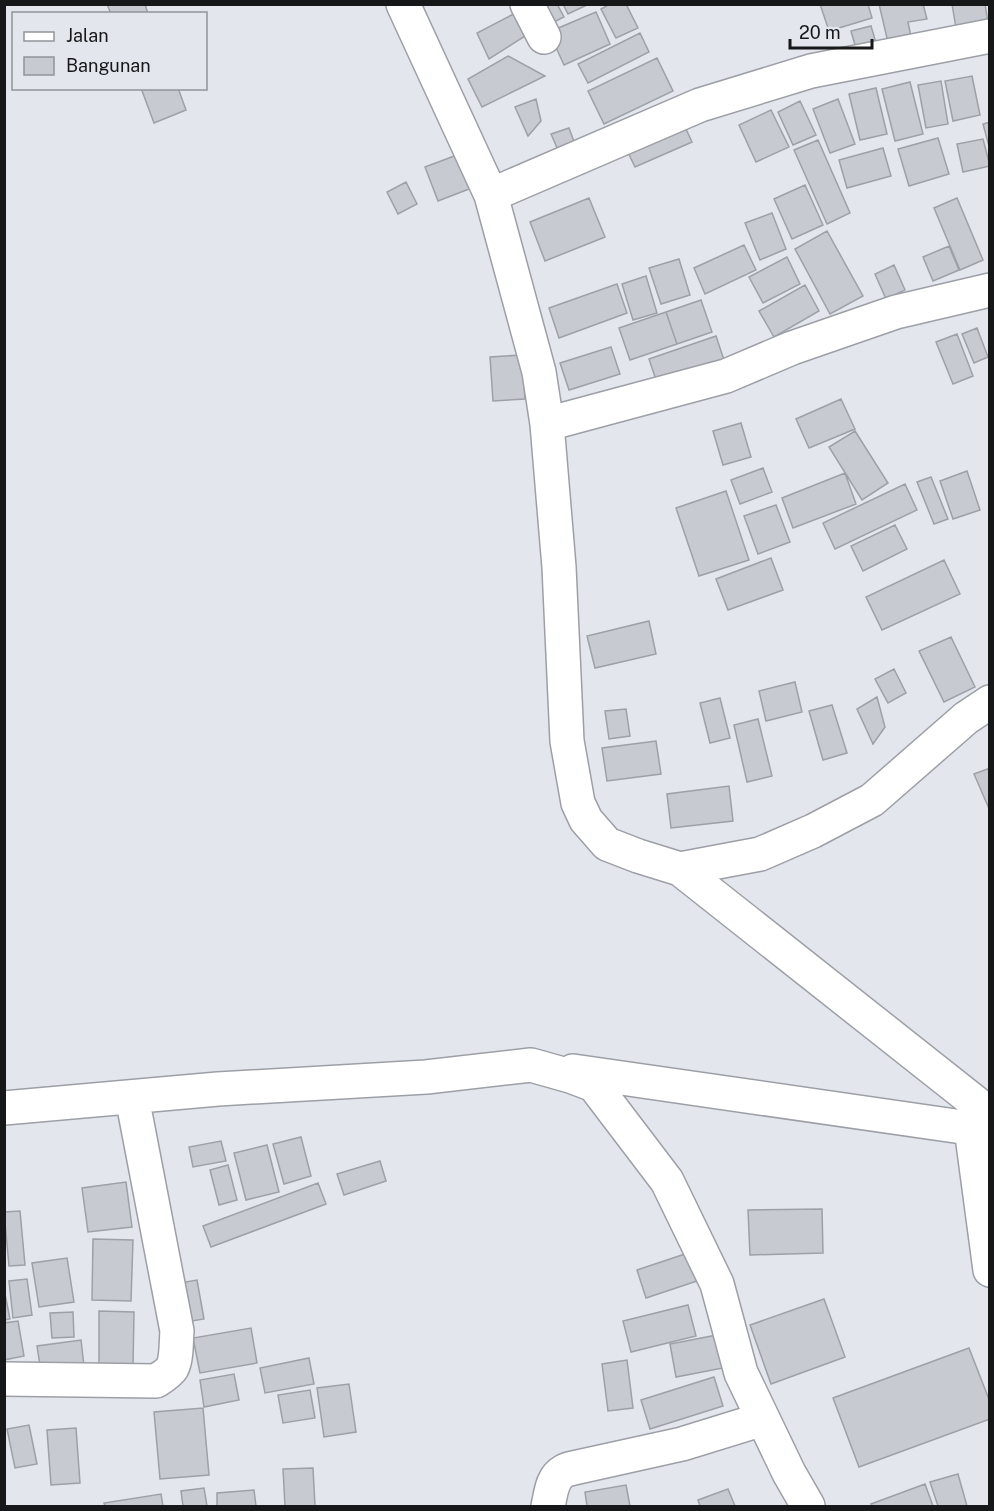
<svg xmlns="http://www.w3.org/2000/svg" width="994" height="1511" font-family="'Public Sans',sans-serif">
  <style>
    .building { fill: #c7cad0; stroke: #9da1a7; stroke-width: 1.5 }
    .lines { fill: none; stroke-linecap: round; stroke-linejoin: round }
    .minor-casing { stroke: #9ca0a6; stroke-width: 36 }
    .minor { stroke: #fff; stroke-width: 33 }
  </style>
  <rect width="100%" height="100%" fill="#e3e7ed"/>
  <path class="building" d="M 107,4 L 145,4 L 148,14 L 111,14 Z
    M 550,4 L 557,4 L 564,17 L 546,26 L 538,11 Z
    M 563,4 L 589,4 L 568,14 Z
    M 610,4 L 626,4 L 638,28 L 616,38 L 601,9 Z
    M 820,4 L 868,4 L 872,18 L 829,31 Z
    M 879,4 L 923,4 L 927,19 L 908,22 L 913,47 L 890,51 Z
    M 952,4 L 985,4 L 988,23 L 956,28 Z
    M 523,9 L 533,31 L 489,59 L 477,33 Z
    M 596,12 L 610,44 L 564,65 L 549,32 Z
    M 871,26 L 879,53 L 859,59 L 851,31 Z
    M 640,33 L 649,52 L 588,83 L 578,64 Z
    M 508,56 L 545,76 L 482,107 L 468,79 Z
    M 657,58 L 673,91 L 604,124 L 588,91 Z
    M 972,76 L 980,115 L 953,121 L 945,81 Z
    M 941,81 L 948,124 L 926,128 L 918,85 Z
    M 910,82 L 923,134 L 895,141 L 882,89 Z
    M 141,88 L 178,88 L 186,110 L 154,123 Z
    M 876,88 L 887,134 L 860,140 L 849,94 Z
    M 536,99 L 541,121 L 528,136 L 515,107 Z
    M 838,99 L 855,144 L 830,153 L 813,109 Z
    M 800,101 L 816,135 L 793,145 L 778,112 Z
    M 771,110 L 789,147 L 756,162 L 739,125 Z
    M 681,118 L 692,142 L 635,167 L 624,144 Z
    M 990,122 L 990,150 L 983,124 Z
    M 569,128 L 576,147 L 561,157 L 551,134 Z
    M 938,138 L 949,174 L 909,186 L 898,149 Z
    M 983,139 L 990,166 L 963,172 L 957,144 Z
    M 818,140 L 850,213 L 827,224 L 794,150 Z
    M 883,148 L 891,176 L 847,188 L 839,160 Z
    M 457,155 L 469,189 L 438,201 L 425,167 Z
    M 406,182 L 417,204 L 398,214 L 387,192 Z
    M 805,185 L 823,225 L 792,239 L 774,199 Z
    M 589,198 L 605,237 L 545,261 L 530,222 Z
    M 957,198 L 983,260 L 960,270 L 934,208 Z
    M 772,213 L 786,249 L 760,260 L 745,223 Z
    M 827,231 L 863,296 L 830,314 L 795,249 Z
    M 744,245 L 756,270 L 705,294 L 694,268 Z
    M 949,246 L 959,270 L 933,281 L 923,257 Z
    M 787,257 L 800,284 L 763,303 L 749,277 Z
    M 679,259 L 690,295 L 661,304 L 649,268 Z
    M 894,265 L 905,290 L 886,299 L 875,274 Z
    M 646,276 L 657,313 L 633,320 L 622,284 Z
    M 617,284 L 627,313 L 559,338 L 549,308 Z
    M 805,285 L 819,311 L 774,337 L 759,311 Z
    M 701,300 L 712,332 L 677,344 L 666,312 Z
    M 666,312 L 677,344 L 630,360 L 619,328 Z
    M 977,328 L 988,357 L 974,363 L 962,334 Z
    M 957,334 L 973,376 L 953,384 L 936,342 Z
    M 716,336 L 726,366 L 659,389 L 649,359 Z
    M 611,347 L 620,374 L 569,390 L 560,363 Z
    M 522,355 L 525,399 L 493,401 L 490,357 Z
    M 841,399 L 855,429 L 809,448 L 796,419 Z
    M 741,423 L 751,457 L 723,465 L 713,431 Z
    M 855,431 L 888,483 L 862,500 L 829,447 Z
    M 763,468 L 772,492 L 740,504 L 731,480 Z
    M 967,471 L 980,510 L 953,519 L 940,481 Z
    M 845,473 L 856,504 L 793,528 L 782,498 Z
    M 931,477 L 948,519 L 934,524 L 917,482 Z
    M 905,484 L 917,510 L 835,549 L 823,523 Z
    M 726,491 L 749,560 L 699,576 L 676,508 Z
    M 776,505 L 790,542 L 758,554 L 744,516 Z
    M 895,525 L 907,549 L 863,571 L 851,546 Z
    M 771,558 L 783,590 L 728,610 L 716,579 Z
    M 944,560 L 960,594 L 882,630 L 866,597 Z
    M 649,621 L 656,654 L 595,668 L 587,636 Z
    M 951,637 L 975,687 L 944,702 L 919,651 Z
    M 894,669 L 906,693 L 888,703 L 875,679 Z
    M 795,682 L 802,712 L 766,721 L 759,691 Z
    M 877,697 L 885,727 L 873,744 L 857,709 Z
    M 720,698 L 730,738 L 710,743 L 700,703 Z
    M 832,705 L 847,753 L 823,760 L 809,711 Z
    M 626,709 L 630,736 L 609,739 L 605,711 Z
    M 758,719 L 772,776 L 747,782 L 734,725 Z
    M 656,741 L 661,774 L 607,781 L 602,748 Z
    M 990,768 L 990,811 L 974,774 Z
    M 729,786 L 733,821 L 671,828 L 667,794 Z
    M 301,1137 L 311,1176 L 284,1184 L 273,1144 Z
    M 221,1141 L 226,1161 L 193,1167 L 189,1147 Z
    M 267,1145 L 279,1192 L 246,1200 L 234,1153 Z
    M 380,1161 L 386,1181 L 344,1195 L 337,1174 Z
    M 228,1165 L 237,1200 L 219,1205 L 210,1170 Z
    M 126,1182 L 132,1227 L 88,1232 L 82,1188 Z
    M 318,1183 L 326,1204 L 211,1247 L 203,1226 Z
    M 822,1209 L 823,1253 L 750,1255 L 748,1210 Z
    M 20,1211 L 25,1265 L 9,1266 L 4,1212 Z
    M 93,1239 L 133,1240 L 131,1301 L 92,1300 Z
    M 691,1252 L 700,1280 L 646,1298 L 637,1270 Z
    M 67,1258 L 74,1302 L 39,1307 L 32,1263 Z
    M 27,1279 L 32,1315 L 13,1318 L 9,1281 Z
    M 197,1280 L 204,1319 L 186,1322 L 179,1283 Z
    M 4,1289 L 10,1319 L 4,1320 Z
    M 824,1299 L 845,1357 L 771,1384 L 750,1325 Z
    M 688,1305 L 696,1336 L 631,1352 L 623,1321 Z
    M 99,1311 L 134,1312 L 133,1367 L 99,1366 Z
    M 73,1312 L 74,1337 L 52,1338 L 50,1313 Z
    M 18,1321 L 24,1356 L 4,1360 L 4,1323 Z
    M 251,1328 L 257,1363 L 200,1373 L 193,1338 Z
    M 717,1335 L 723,1368 L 676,1377 L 670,1344 Z
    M 81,1340 L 84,1366 L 41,1372 L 37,1346 Z
    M 969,1348 L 990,1402 L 990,1419 L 859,1467 L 833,1398 Z
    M 309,1358 L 314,1384 L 265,1393 L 260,1368 Z
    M 627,1360 L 633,1408 L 608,1411 L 602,1364 Z
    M 234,1374 L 239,1400 L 204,1407 L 200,1380 Z
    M 714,1377 L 723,1406 L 650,1429 L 641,1400 Z
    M 349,1384 L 356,1432 L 324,1437 L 317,1388 Z
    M 310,1390 L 315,1418 L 283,1423 L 278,1395 Z
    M 203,1408 L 209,1475 L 160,1479 L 154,1412 Z
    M 29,1425 L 37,1464 L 15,1468 L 7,1429 Z
    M 76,1428 L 80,1483 L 51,1485 L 47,1430 Z
    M 313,1468 L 315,1506 L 285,1506 L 283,1469 Z
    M 958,1474 L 967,1506 L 938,1506 L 930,1482 Z
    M 925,1484 L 933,1506 L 872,1506 L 871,1504 Z
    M 626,1485 L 630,1506 L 587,1506 L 585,1492 Z
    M 204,1488 L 207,1506 L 183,1506 L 181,1491 Z
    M 728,1489 L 735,1506 L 700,1506 L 698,1500 Z
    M 254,1490 L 256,1506 L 217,1506 L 217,1493 Z
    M 161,1494 L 163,1506 L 105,1506 L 104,1503 Z"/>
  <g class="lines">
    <defs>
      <path id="minor" d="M 403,4 L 491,195 L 539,372 L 547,424 L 559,567 L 567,741 L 578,803 L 586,820 L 607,844 L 638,856 L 680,869 L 990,1114
        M 527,4 L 544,37
        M 491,195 L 700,105 L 811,71 L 990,36
        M 547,424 L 726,376 L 792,348 L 896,312 L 990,290
        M 680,869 L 760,854 L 813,831 L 872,800 L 966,718 L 990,702
        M 573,1071 L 990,1131
        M 4,1108 L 218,1089 L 426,1077 L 531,1065 L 570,1076 L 594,1085 L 667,1181 L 717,1284 L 741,1373 L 789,1473 L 808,1506
        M 971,1128 L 990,1270
        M 4,1379 L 156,1381 C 162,1377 169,1373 172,1368 C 177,1359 176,1341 177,1331 L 132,1097
        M 548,1506 C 551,1495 551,1478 564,1471 C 568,1469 573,1468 578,1467 L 682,1444 L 763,1419"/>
    </defs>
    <use href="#minor" class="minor-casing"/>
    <use href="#minor" class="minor"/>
  </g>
  <rect width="994" height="1511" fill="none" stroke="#151719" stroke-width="12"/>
  <rect x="12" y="12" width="195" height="78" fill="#e3e7ed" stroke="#919498" stroke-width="1.5"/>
  <rect x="24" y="32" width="30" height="9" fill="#ffffff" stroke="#919498" stroke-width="1.5"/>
  <text x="66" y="42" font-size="18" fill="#151719">Jalan</text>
  <rect x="24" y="57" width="30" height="18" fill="#c7cad0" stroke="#919498" stroke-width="1.5"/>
  <text x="66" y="72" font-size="18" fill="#151719">Bangunan</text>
  <path d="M790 39v9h82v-9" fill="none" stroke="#151719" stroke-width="3"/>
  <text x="799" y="39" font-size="18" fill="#151719" stroke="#e3e7ed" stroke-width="4.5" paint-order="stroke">20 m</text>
</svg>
